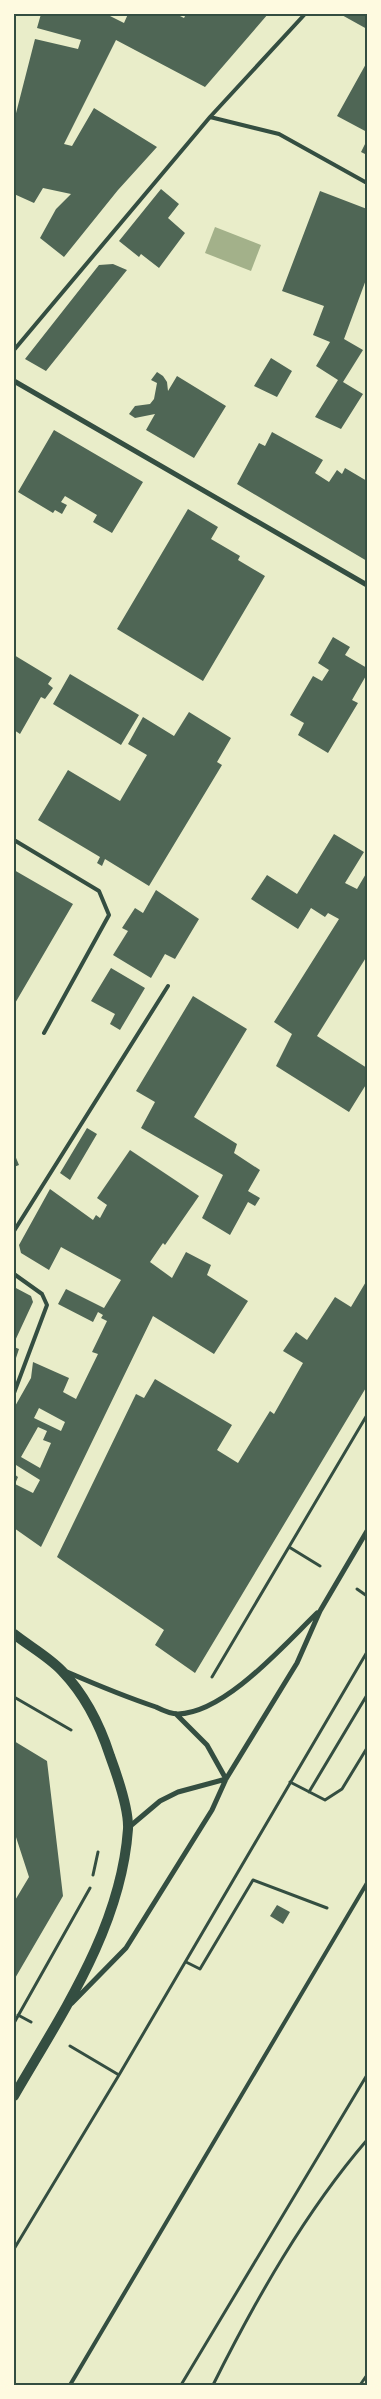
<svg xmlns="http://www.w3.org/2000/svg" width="381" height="2399" font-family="Signika,sans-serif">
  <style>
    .water { fill: #a3b18a }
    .building { fill: #4f6655; fill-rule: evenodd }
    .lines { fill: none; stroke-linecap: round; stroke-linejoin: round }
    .path { stroke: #344e41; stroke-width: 3 }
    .service { stroke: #344e41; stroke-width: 4 }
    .minor { stroke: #344e41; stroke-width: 5 }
    .secondary { stroke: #344e41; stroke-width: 10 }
    .neatline { fill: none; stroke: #344e41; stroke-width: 2 }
  </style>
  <rect width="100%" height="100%" fill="#e9edc9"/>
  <path class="water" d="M 215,227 L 261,245 L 251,271 L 205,253 Z"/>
  <path class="building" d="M 41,14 L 106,14 L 124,23 L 128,14 L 176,14 L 184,18 L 186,14 L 268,14 L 205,87 L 116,40 L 64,144 L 72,146 L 94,108 L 157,147 L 118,190 L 64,257 L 40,238 L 56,209 L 71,194 L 43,188 L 34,203 L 14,194 L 14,121 L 35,39 L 78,49 L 81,40 L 37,28 Z
    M 340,14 L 367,14 L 367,29 Z
    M 367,62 L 367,132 L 337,116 Z
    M 367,140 L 367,155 L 361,152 Z
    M 161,189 L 179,204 L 168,218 L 185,233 L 159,268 L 141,254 L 139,257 L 119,241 Z
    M 320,191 L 367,209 L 367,277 L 344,339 L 363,350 L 343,382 L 363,394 L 341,429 L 315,417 L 338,380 L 316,366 L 330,342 L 313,335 L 324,306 L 282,291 Z
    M 113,264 L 127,270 L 46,371 L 25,359 L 99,265 Z
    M 271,358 L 292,371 L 277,397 L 254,386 Z
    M 157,372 L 163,376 L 167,382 L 168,391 L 177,376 L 226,406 L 194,458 L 146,430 L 155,414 L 135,418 L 129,414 L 135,406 L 150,404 L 154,399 L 157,383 L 151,380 Z
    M 54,430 L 143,482 L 112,533 L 93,522 L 97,515 L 65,496 L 61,502 L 67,505 L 62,514 L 55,510 L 53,513 L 18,492 Z
    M 272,432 L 323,460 L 315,473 L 329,482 L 337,470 L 342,474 L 345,468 L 367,481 L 367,561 L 237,484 L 259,443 L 265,446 Z
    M 188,509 L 218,527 L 211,539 L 240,556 L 238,560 L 265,576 L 203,681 L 117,629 Z
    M 333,637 L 350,647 L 345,655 L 367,668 L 367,674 L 352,700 L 358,703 L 328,753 L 298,735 L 304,723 L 290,715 L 313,676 L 322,681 L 329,670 L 318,663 Z
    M 14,655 L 52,678 L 48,684 L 53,688 L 45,699 L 41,697 L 20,734 L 14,730 Z
    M 70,674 L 139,715 L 121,745 L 53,704 Z
    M 189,712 L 231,738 L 217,762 L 222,765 L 149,886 L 105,859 L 102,866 L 97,863 L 100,857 L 38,820 L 68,770 L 120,801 L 147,755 L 128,744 L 143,717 L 174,736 Z
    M 334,834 L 364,852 L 345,883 L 357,889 L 367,872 L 367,956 L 317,1036 L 367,1068 L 367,1083 L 349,1112 L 276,1066 L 292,1034 L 274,1022 L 339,919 L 328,913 L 325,917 L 311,908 L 298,929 L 251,899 L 267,875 L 297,894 Z
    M 14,870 L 73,904 L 14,1005 Z
    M 156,890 L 199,919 L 175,959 L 165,954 L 151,978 L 113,955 L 128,931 L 122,928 L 135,908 L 143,913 Z
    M 111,968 L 145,988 L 120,1030 L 110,1024 L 115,1014 L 91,1001 Z
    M 193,996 L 247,1029 L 194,1117 L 237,1144 L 234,1153 L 260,1170 L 248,1191 L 260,1198 L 255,1206 L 248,1202 L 230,1235 L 202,1218 L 223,1175 L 141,1128 L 155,1102 L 136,1091 Z
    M 87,1128 L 97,1134 L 70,1180 L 60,1173 Z
    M 130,1150 L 199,1196 L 165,1245 L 163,1243 L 150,1262 L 172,1278 L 186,1252 L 211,1265 L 207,1275 L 248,1301 L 214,1354 L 153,1316 L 41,1547 L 14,1528 L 14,1474 L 18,1477 L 15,1484 L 33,1493 L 40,1480 L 16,1465 L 14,1469 L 14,1408 L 31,1378 L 33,1362 L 69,1378 L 63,1392 L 76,1399 L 98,1354 L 92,1352 L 107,1321 L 101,1318 L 103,1315 L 98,1312 L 93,1322 L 58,1304 L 66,1289 L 104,1308 L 121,1280 L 61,1247 L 49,1270 L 21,1253 L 19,1245 L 50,1189 L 93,1220 L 96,1215 L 100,1218 L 107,1205 L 97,1198 ZM 39,1408 L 65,1422 L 61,1431 L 34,1418 ZM 38,1427 L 47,1431 L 43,1440 L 51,1443 L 40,1468 L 21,1457 Z
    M 14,1153 L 19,1165 L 14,1167 Z
    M 367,1280 L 367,1386 L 195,1673 L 155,1645 L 164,1630 L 57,1557 L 136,1394 L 144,1398 L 155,1379 L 232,1425 L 217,1450 L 238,1463 L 270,1411 L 274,1414 L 303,1363 L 283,1351 L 296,1332 L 307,1340 L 335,1297 L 351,1307 Z
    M 14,1287 L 31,1296 L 33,1302 L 14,1343 Z
    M 14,1347 L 19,1349 L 14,1364 Z
    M 14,1741 L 47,1761 L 63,1896 L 14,1980 L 14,1902 L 29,1877 L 14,1831 Z
    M 277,1905 L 290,1912 L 283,1924 L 270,1916 Z"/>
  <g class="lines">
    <path class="path" d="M 289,1547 L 320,1566
      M 357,1589 L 367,1596
      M 212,1677 L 367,1415
      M 14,1697 L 71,1730
      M 290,1782 L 325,1800 L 342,1789 L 367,1748
      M 309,1792 L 367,1695
      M 93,1875 L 98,1852
      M 186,1962 L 200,1969 L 253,1880 L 327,1908
      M 18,2015 L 31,2022
      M 14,2023 L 90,1888
      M 70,2046 L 119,2075
      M 14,2249 L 119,2075 L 367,1652
      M 181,2385 L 367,2075
      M 213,2385 C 255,2301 305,2212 367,2140
      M 360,2385 L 367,2375"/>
    <path class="service" d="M 210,117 L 279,134 L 367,183
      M 14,350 L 210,117 L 305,14
      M 14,840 L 99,891 L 109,915 L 44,1033
      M 14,1231 L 168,986
      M 14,1274 L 42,1294 L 47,1305 L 14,1393
      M 70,2385 L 367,1883"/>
    <path class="minor" d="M 14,381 L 367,585
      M 67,1672 C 97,1685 126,1697 156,1707 C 162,1710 171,1714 178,1714 C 225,1713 284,1645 317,1613
      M 176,1714 L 207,1745 L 226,1779
      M 128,1828 L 160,1801 L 178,1792 L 226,1779
      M 72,2003 L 126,1948 L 212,1810 L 226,1779 L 297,1663 L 320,1611 L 367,1531"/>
    <path class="secondary" d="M 14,1634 C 29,1646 49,1657 62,1671 C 85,1695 100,1725 110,1756 C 117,1775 129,1809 128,1829 C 121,1928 62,2013 14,2096"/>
  </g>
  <rect width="381" height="2399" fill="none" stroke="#fefae0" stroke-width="30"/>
  <rect x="15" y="15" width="351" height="2369" class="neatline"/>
</svg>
